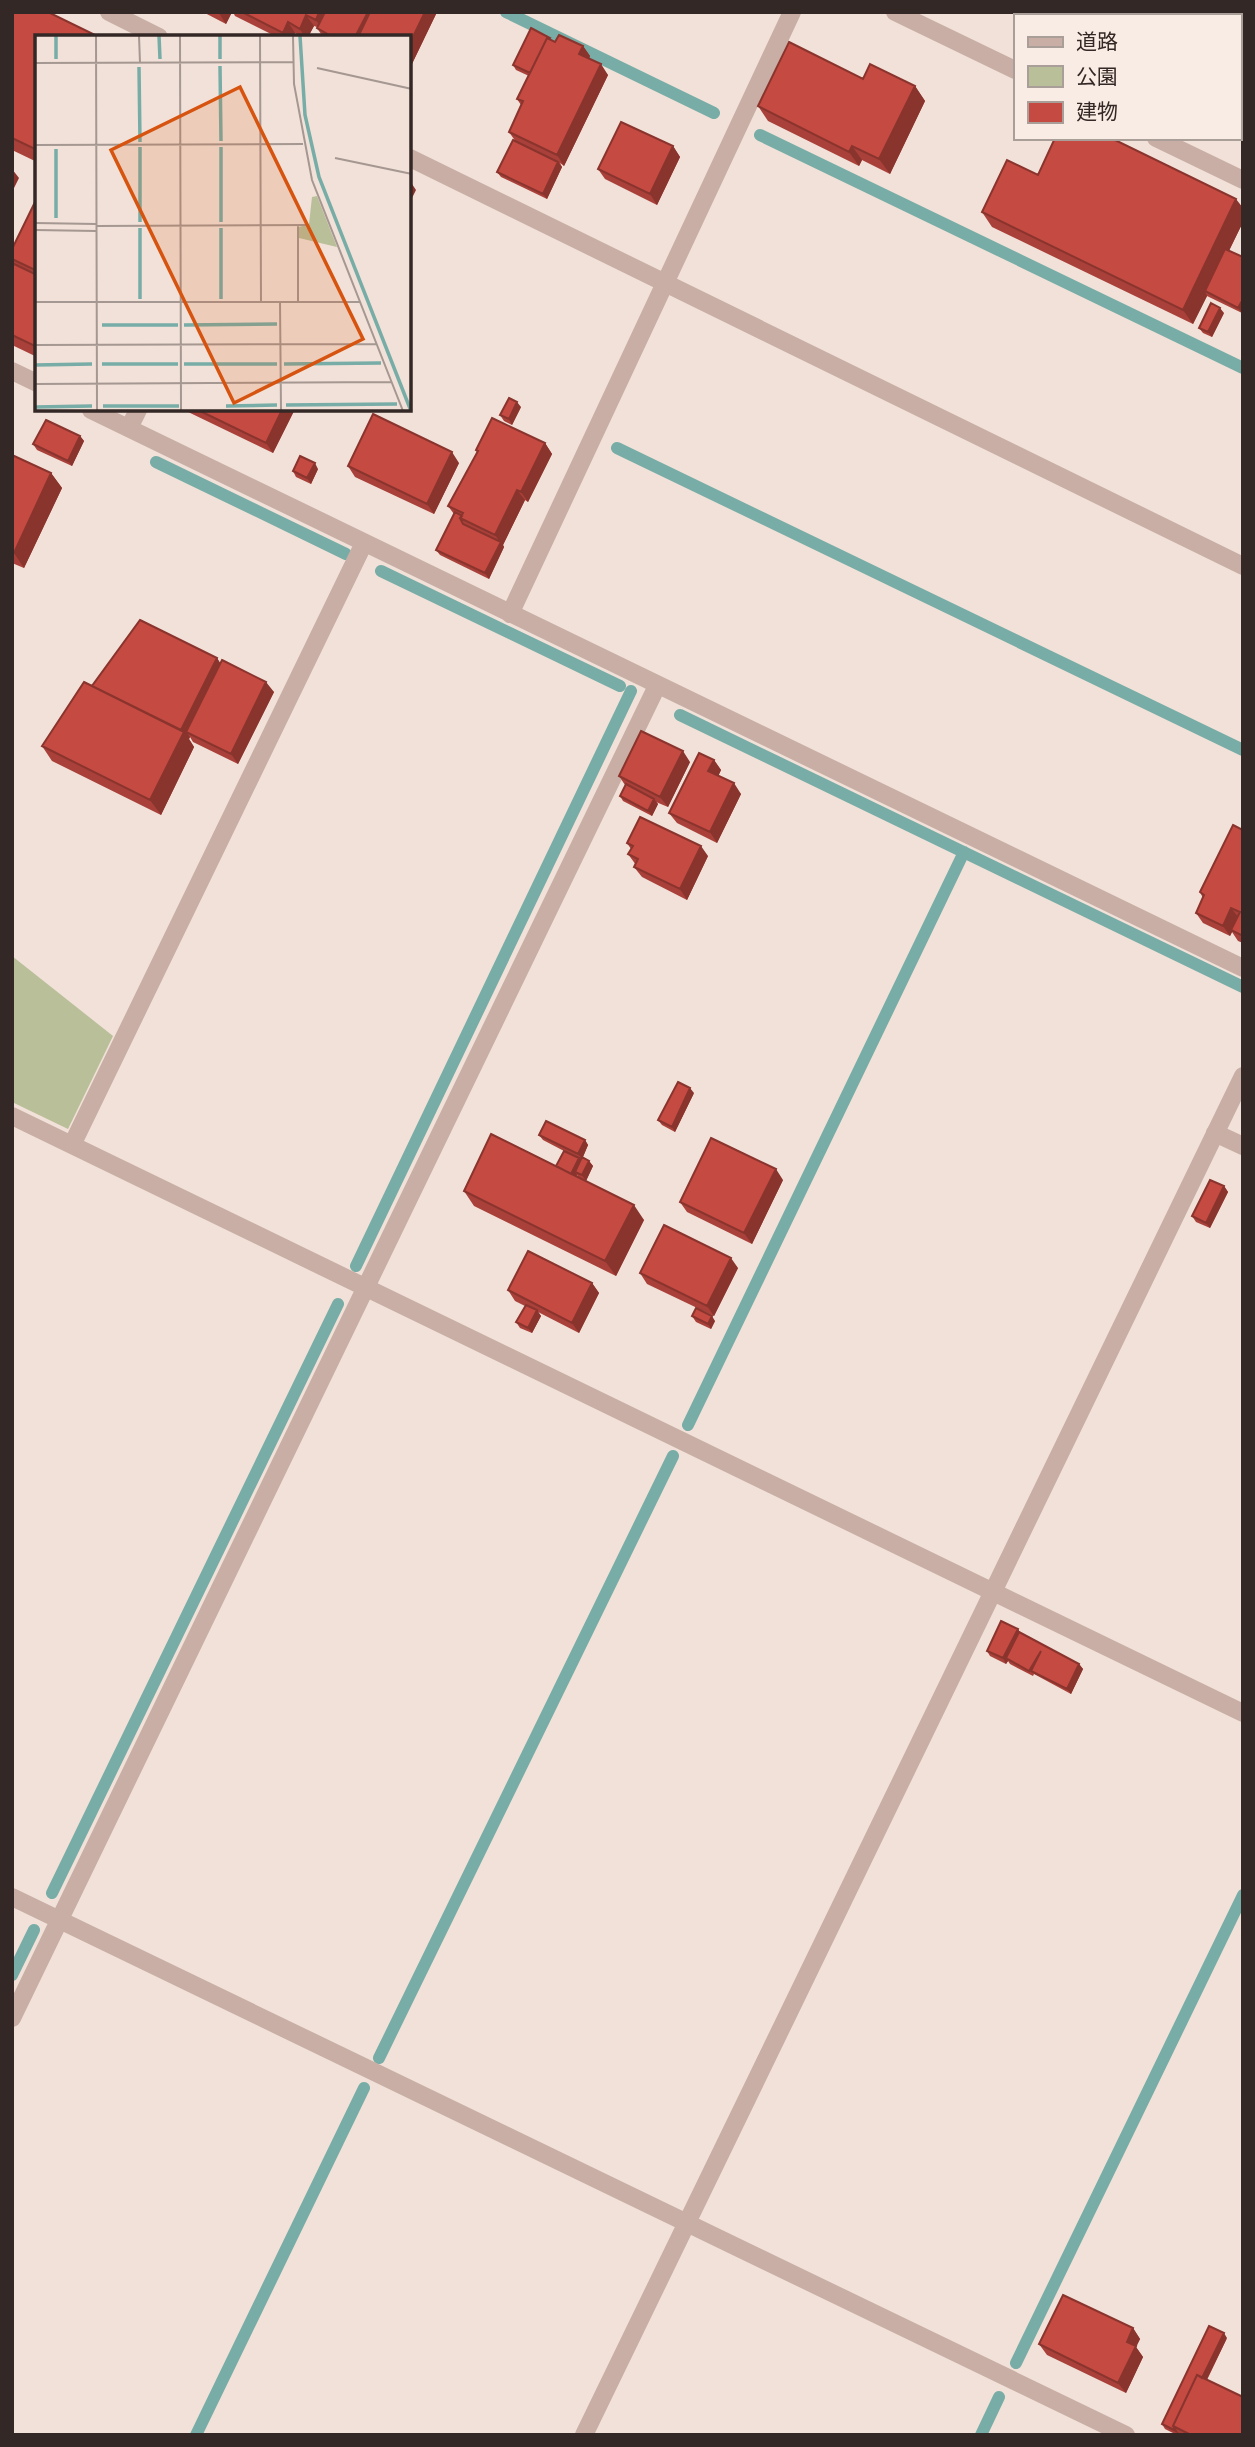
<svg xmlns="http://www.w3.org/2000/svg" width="1255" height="2447" font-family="'Nunito Sans','Noto Sans JP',sans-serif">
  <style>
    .green { fill: #b9bf98 }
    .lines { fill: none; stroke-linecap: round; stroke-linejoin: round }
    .stream { stroke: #77ada6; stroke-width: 12 }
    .lane { stroke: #c8aea4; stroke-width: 18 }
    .street { stroke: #c8aea4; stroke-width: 18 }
    .wall { fill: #a94039 }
    .shaded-wall { fill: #8a342e }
    .building { fill: #c54a42; stroke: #8a342e; stroke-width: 2 }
    .inset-river { fill: none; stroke: #77ada6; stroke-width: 3.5 }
    .inset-road { fill: none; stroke: #a59791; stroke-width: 2 }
    .view { fill: #d6540f; fill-opacity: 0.15; stroke: #d6540f; stroke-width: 3.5 }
    .inset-edge { fill: none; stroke: #342826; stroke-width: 3.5 }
  </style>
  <rect width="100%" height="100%" fill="#f1e1d8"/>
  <path class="green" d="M 12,956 L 113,1036 L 68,1129 L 12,1102 Z"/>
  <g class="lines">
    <path class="stream" d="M 506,12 L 714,113
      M 760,135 L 1243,368
      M 617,448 L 1243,750
      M 156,462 L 346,554
      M 381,571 L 620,686
      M 680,715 L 1243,987
      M 356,1266 L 631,691
      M 688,1425 L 964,852
      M 52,1893 L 338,1304
      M 12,1975 L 34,1930
      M 379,2058 L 673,1456
      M 1016,2363 L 1243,1895
      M 196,2435 L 364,2088
      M 981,2435 L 999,2397"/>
    <path class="lane" d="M 129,428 L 138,410
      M 1215,1133 L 1243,1146"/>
    <path class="street" d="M 109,12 L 159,37
      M 895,12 L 1015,70
      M 1156,138 L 1243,180
      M 410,158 L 1243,566
      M 12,371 L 37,383
      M 91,410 L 1243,968
      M 510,614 L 792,12
      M 12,1116 L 1243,1713
      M 72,1145 L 364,543
      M 12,1897 L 1126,2435
      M 12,2018 L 657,686
      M 584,2435 L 1243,1076"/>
  </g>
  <path class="wall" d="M 12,12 L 37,37 L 37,162 L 12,150 Z
    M 203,12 L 232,12 L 226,24 Z
    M 233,12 L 437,12 L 410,68 L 410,37 L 323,37 L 317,28 L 317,27 L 314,26 L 308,37 L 302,37 L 295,33 L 293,37 L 277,37 L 235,16 Z
    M 552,40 L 555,42 L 583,46 L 590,56 L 589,59 L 608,75 L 564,166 L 560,163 L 562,167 L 547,199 L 501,177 L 497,172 L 516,142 L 509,132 L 521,105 L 517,99 L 529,76 L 516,70 L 513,65 Z
    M 863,79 L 915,86 L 925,101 L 890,174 L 862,160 L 859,166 L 768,121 L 758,106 Z
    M 673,146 L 680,157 L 657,205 L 605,179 L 598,169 Z
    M 1038,175 L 1243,222 L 1229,251 L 1242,313 L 1207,296 L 1193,324 L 992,227 L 982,212 Z
    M 37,198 L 37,357 L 12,345 L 12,249 Z
    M 1224,313 L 1212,337 L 1203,333 L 1199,328 Z
    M 521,407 L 512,425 L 504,421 L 500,415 Z
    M 184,410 L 292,410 L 294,411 L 273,453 Z
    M 80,436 L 84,441 L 72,466 L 37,450 L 33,444 Z
    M 545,443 L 552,454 L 528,502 L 525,500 L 503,545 L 504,547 L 489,579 L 440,555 L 436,550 L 454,514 L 448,506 L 477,452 L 476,450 Z
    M 12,455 L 51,473 L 62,488 L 24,568 L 12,563 Z
    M 459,463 L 434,514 L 355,477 L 348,466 Z
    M 318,469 L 311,484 L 296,477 L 293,471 Z
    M 217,658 L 220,663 L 274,692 L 238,764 L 193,742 L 190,737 L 189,739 L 194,747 L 161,815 L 52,761 L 42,746 L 93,687 Z
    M 714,760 L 721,770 L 718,776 L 741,794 L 717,843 L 677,823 L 669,813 Z
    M 690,762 L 668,807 L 656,802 L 658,804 L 652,816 L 623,801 L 620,796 L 625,785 L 619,776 Z
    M 1243,830 L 1243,943 L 1238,941 L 1232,932 L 1230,936 L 1203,923 L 1196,913 L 1203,898 L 1200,892 Z
    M 627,843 L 708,856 L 687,900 L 642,877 L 634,867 L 636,865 L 628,854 L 631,849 Z
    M 694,1093 L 675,1132 L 662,1125 L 658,1120 Z
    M 539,1135 L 585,1140 L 588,1145 L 583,1157 L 589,1161 L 593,1166 L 586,1181 L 578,1177 L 577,1175 L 576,1176 L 644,1220 L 616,1276 L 474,1206 L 464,1191 L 556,1166 L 564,1151 L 543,1140 Z
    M 783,1180 L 752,1244 L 687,1212 L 680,1202 Z
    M 1224,1186 L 1228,1192 L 1210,1228 L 1196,1222 L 1192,1216 Z
    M 738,1268 L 714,1316 L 647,1284 L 640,1273 Z
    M 592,1283 L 599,1293 L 579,1333 L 538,1312 L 541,1316 L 532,1333 L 520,1328 L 516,1322 L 525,1306 L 515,1301 L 508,1290 Z
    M 692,1316 L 715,1321 L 711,1329 L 696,1322 Z
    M 1018,1629 L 1020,1633 L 1079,1664 L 1083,1669 L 1071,1694 L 1034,1674 L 1033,1676 L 1010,1664 L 1008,1661 L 1006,1664 L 990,1656 L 987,1651 Z
    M 1133,2328 L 1140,2339 L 1136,2347 L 1143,2357 L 1126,2393 L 1047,2355 L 1039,2344 Z
    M 1227,2338 L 1207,2380 L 1243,2435 L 1177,2435 L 1165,2429 L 1162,2424 Z"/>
  <path class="shaded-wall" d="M 220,12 L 232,12 L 226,24 L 219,13 Z
    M 319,12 L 332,12 L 323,30 L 316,20 Z
    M 368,12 L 380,12 L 368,37 L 355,37 Z
    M 425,12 L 437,12 L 410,68 L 410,43 Z
    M 306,15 L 314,26 L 308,37 L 305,37 L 300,29 Z
    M 288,22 L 295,33 L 293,37 L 285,37 L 283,33 Z
    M 583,46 L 590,56 L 587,64 L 579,54 Z
    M 601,64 L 608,75 L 564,166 L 557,155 Z
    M 915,86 L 925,101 L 890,174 L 879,159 Z
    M 673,146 L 680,157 L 657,205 L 650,194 Z
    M 852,146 L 862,160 L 859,166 L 849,152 Z
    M 558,162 L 562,167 L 547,199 L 543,194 Z
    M 12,169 L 19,178 L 12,192 Z
    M 410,181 L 416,190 L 410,202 Z
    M 1236,199 L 1243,208 L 1243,222 L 1208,293 L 1205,291 L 1207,296 L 1193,324 L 1183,310 Z
    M 1243,299 L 1243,312 L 1242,313 L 1238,308 Z
    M 1220,308 L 1224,313 L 1212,337 L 1208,332 Z
    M 517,402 L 521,407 L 512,425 L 509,419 Z
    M 282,410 L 292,410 L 294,411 L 273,453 L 266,443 Z
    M 80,436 L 84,441 L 72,466 L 68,461 Z
    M 545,443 L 552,454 L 528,502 L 521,492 Z
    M 452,452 L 459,463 L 434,514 L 427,504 Z
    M 315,463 L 318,469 L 311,484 L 307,478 Z
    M 51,473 L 62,488 L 24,568 L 14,553 Z
    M 517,490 L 525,500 L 503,545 L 504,547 L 489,579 L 485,573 L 500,542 L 495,535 Z
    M 217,658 L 224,669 L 186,732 L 190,737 L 189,739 L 194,747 L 161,815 L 150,800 L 181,730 Z
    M 266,682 L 274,692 L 238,764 L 231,754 Z
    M 683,751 L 690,762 L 668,807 L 660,797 Z
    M 714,760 L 721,770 L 716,781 L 708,771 Z
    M 734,783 L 741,794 L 717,843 L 710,832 Z
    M 654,799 L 658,804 L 652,816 L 648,811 Z
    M 701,846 L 708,856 L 687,900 L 680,889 Z
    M 1231,908 L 1239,918 L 1230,936 L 1223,926 Z
    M 690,1088 L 694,1093 L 675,1132 L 672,1127 Z
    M 585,1140 L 588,1145 L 582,1159 L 578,1154 Z
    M 579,1158 L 583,1163 L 575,1172 L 577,1175 L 574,1181 L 570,1175 Z
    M 589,1161 L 593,1166 L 586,1181 L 582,1175 Z
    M 776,1169 L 783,1180 L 752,1244 L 744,1233 Z
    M 1224,1186 L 1228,1192 L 1210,1228 L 1206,1223 Z
    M 634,1205 L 644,1220 L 616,1276 L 605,1261 Z
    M 731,1258 L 738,1268 L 714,1316 L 707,1306 Z
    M 592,1283 L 599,1293 L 579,1333 L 572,1323 Z
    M 537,1310 L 541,1316 L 532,1333 L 528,1328 Z
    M 712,1316 L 715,1321 L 711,1329 L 708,1324 Z
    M 1018,1629 L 1021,1634 L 1006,1658 L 1008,1661 L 1006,1664 L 1003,1658 Z
    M 1079,1664 L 1083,1669 L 1071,1694 L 1067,1689 Z
    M 1133,2328 L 1140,2339 L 1136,2347 L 1143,2357 L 1126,2393 L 1118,2383 L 1127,2342 Z
    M 1224,2333 L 1227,2338 L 1182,2430 L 1177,2428 Z"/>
  <path class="building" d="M 12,12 L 48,12 L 99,37 L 37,37 L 37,150 L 12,138 Z
    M 242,12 L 319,12 L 316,20 L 306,15 L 300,29 L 288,22 L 283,33 Z
    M 325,12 L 368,12 L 355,37 L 333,37 L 317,28 Z
    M 370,12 L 425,12 L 410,43 L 410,37 L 358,37 Z
    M 531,28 L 550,38 L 549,39 L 547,38 L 530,73 L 513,65 Z
    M 559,35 L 583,46 L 579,54 L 601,64 L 557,155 L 509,132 L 523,101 L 517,99 L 547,38 L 555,42 Z
    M 789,42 L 863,79 L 870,64 L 915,86 L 879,159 L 852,146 L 849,152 L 758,106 Z
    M 621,122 L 673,146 L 650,194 L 598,169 Z
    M 1055,138 L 1111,138 L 1236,199 L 1183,310 L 982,212 L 1007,160 L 1038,175 Z
    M 513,140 L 558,162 L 543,194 L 497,172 Z
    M 37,198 L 37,271 L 12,259 L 12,249 Z
    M 1225,249 L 1243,257 L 1243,299 L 1238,308 L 1205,291 Z
    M 12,263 L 37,275 L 37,347 L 12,335 Z
    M 1211,303 L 1220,308 L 1208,332 L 1199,328 Z
    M 509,398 L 517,402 L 509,419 L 500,415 Z
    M 198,410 L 282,410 L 266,443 Z
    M 373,414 L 452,452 L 427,504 L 348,466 Z
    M 492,418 L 545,443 L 521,492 L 517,490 L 495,535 L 460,518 L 463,513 L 448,506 L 478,451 L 476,450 Z
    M 46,420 L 80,436 L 68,461 L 33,444 Z
    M 12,455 L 51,473 L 14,553 L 12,553 Z
    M 300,456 L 315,463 L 307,478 L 293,471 Z
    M 455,512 L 462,516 L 460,518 L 463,524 L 501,542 L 485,573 L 436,550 Z
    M 140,620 L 217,658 L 181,730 L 92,686 Z
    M 222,660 L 266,682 L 231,754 L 186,732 Z
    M 84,682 L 184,732 L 150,800 L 42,746 Z
    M 641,731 L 683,751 L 660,797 L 619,776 Z
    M 699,753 L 714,760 L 708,771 L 734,783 L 710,832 L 669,813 Z
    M 626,784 L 654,799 L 648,811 L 620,796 Z
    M 640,817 L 701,846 L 680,889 L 634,867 L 638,859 L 628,854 L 633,846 L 627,843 Z
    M 1233,825 L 1243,830 L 1243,936 L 1231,930 L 1240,912 L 1231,908 L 1223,926 L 1196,913 L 1204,895 L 1200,892 Z
    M 678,1082 L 690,1088 L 672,1127 L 658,1120 Z
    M 546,1121 L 585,1140 L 578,1154 L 539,1135 Z
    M 491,1134 L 634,1205 L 605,1261 L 464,1191 Z
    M 711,1138 L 776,1169 L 744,1233 L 680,1202 Z
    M 564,1151 L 579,1158 L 571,1174 L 556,1166 Z
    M 582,1157 L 589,1161 L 582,1175 L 575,1172 Z
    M 1210,1180 L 1224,1186 L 1206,1223 L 1192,1216 Z
    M 664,1225 L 731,1258 L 707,1306 L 640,1273 Z
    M 528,1251 L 592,1283 L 572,1323 L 508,1290 Z
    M 526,1305 L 537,1310 L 528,1328 L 516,1322 Z
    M 696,1308 L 712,1316 L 708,1324 L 692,1316 Z
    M 1001,1621 L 1018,1629 L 1003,1658 L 987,1651 Z
    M 1019,1632 L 1079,1664 L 1067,1689 L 1031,1671 L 1041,1651 L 1029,1671 L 1006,1658 Z
    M 1063,2295 L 1133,2328 L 1127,2342 L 1136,2346 L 1118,2383 L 1039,2344 Z
    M 1209,2326 L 1224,2333 L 1202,2378 L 1197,2375 L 1173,2426 L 1176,2431 L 1162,2424 Z
    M 1197,2375 L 1243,2397 L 1243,2435 L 1191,2435 L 1173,2426 Z"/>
  <g transform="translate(35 35)">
    <rect width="376" height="376" fill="#f1e1d8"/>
    <path d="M 282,161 L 302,212 L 264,203 L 264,192 L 274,189 L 277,162 Z" fill="#b9bf98"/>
    <path class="inset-river" d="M 21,1 L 21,24M 124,1 L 125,24M 185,1 L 185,24M 265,1 L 270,80 L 284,142 L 376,376M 185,31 L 186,106M 104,32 L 105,107M 105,112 L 105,187M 186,112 L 186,187M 21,114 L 21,183M 105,193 L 105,264M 186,193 L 186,264M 67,290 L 143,290M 149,290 L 242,289M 67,329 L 143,329M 149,329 L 242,329M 249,329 L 346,328M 0,330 L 57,329M 251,370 L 362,369M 68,371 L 144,371M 191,371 L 242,370M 0,372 L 57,371"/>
    <path class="inset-road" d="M 61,1 L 62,376M 104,1 L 105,28M 145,1 L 146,376M 225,1 L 226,267M 258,1 L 259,49 L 277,145 L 368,376M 0,28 L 258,27M 282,33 L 377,54M 0,110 L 268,109M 300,123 L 377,139M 0,188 L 61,189M 263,190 L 263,267M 61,191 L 274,190M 0,195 L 61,196M 0,267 L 325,267M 245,267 L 246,376M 0,310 L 341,309M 0,349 L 357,347"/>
    <path class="view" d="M 205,52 L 328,304 L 199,368 L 76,115 Z"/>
    <rect width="376" height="376" class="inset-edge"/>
  </g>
  <rect width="1255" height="2447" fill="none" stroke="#342826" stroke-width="28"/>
  <rect x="1014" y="14" width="228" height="126" fill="#f9ece4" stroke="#aa9e98" stroke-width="2"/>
  <rect x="1028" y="37" width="35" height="10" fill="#c8aea4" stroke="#aa9e98" stroke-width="2"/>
  <text x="1076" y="49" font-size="21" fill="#342826">道路</text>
  <rect x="1028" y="66" width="35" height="21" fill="#b9bf98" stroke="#aa9e98" stroke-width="2"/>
  <text x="1076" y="84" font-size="21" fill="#342826">公園</text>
  <rect x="1028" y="102" width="35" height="21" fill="#c54a42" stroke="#aa9e98" stroke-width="2"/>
  <text x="1076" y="119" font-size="21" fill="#342826">建物</text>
</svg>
